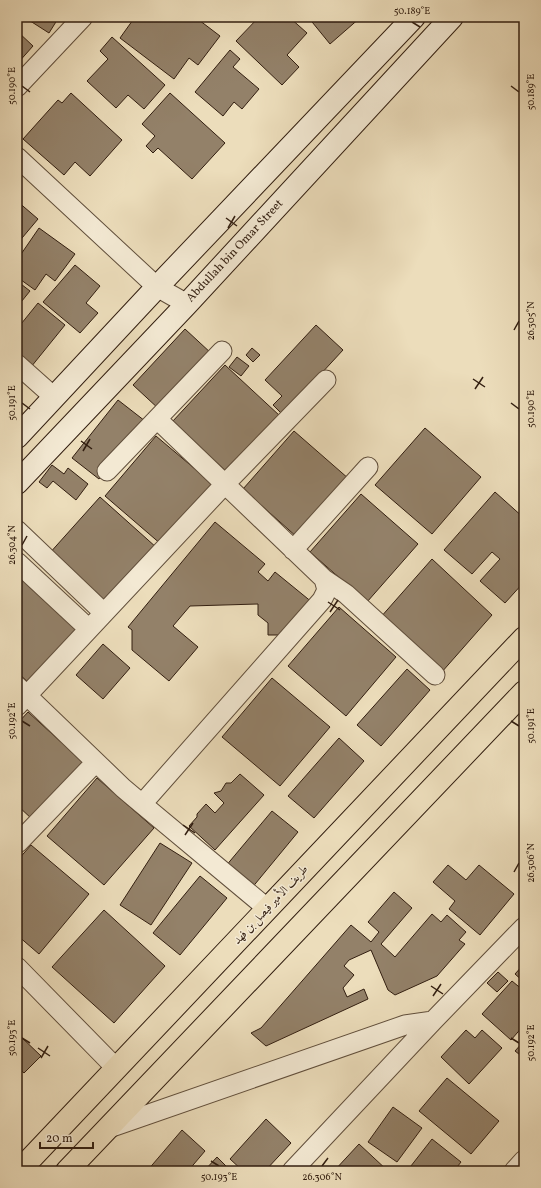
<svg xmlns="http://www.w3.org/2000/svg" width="541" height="1188" font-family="Vollkorn,Amiri,serif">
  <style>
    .building { fill: #938169; stroke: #321e10 }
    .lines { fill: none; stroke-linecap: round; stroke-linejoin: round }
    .street-casing { stroke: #604e3b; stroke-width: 21 }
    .secondary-casing { stroke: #321e10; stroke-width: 24 }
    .primary-casing { stroke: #321e10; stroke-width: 24 }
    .street { stroke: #f3e9d3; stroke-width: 19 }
    .secondary { stroke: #f3e9d3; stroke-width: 22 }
    .primary { stroke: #ecddbb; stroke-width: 22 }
    .ticks { fill: none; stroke: #321e10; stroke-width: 1.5 }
    .labels { text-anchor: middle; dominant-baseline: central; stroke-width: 3; stroke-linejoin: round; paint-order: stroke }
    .street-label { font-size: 12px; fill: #321e10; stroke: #f3e9d3 }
    .neatline { fill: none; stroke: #321e10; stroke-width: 1.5 }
    .ticks-label { font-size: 10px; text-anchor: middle; fill: #321e10 }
  </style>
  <rect width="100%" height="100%" fill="#ecddbb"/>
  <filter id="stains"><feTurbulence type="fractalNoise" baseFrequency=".005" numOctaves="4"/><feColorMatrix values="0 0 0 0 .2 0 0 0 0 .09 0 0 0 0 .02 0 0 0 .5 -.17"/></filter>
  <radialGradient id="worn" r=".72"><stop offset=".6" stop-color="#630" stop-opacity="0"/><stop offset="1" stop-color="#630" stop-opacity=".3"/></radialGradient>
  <path class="building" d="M 24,17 L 59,17 L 49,33 Z
    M 135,17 L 195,17 L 220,36 L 198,65 L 189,58 L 174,79 L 120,38 Z
    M 259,17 L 289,17 L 307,33 L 287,55 L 299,67 L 282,85 L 236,41 Z
    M 308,17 L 361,17 L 330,44 Z
    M 17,31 L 33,46 L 17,64 Z
    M 112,37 L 165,85 L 144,109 L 128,95 L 116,108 L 87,81 L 108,59 L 100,51 Z
    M 230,50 L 240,59 L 233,67 L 259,89 L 242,109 L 234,102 L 223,116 L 195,92 Z
    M 71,93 L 122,140 L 90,176 L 75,162 L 64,175 L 23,139 L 58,100 L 62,103 Z
    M 170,93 L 225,143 L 192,179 L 158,148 L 153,153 L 146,146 L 155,136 L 142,124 Z
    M 17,201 L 38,219 L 17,244 Z
    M 39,228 L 75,254 L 55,281 L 46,274 L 35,290 L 17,277 L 17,260 Z
    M 75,265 L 100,286 L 86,303 L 98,313 L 80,333 L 43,302 Z
    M 17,281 L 30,291 L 17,307 Z
    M 38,303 L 65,325 L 31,367 L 17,355 L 17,329 Z
    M 316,325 L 343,350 L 283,415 L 273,405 L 282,396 L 265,380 Z
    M 185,329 L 212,354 L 160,410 L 133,385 Z
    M 252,348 L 260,355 L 253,362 L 246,355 Z
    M 237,357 L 249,366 L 241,376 L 229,367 Z
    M 225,365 L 280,416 L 228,473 L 172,422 Z
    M 118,400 L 145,421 L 99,479 L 72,458 Z
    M 425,428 L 481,477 L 432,534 L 375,485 Z
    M 294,431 L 349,479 L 298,538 L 243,489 Z
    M 156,436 L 214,485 L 162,545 L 105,496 Z
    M 52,465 L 64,474 L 68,468 L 88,484 L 76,500 L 53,481 L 47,488 L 39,482 Z
    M 495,492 L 524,518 L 524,582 L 505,603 L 480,581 L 500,559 L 492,552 L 472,574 L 444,550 Z
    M 361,494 L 418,544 L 367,602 L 310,552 Z
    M 100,497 L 157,548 L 105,606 L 48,555 Z
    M 215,522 L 265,564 L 258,572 L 268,581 L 275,572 L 313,603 L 286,635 L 268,635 L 268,623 L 258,615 L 258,604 L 190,606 L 173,626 L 198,647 L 169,681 L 132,650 L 132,630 L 128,627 Z
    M 432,559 L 492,615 L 441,673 L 380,618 Z
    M 25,577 L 81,628 L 30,684 L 17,672 L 17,585 Z
    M 339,607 L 396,657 L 346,716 L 288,666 Z
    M 103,644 L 130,668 L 103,699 L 76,675 Z
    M 407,669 L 430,690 L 381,746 L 357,725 Z
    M 272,678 L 330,727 L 280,786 L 222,737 Z
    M 28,712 L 84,763 L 33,820 L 17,805 L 17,724 Z
    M 339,738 L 364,761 L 314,818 L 288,796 Z
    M 240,774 L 264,795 L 215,850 L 189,826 L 197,817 L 197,814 L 206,804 L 215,813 L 224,803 L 214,793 L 221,791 L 226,783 L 231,783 Z
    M 97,778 L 154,828 L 104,885 L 47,836 Z
    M 272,811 L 298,832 L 251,889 L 225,867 Z
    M 160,843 L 192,863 L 151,925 L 120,905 Z
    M 31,845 L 89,894 L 39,954 L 17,935 L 17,861 Z
    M 448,865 L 466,880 L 479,865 L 514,894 L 480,935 L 449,909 L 455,901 L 433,882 Z
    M 200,876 L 227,898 L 180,955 L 153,933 Z
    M 394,892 L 412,908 L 381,944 L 395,957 L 432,914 L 441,922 L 447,915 L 466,932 L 459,940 L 465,944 L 437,976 L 395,995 L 388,990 L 371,950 L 349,960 L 344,966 L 354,975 L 343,988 L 347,997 L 364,989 L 368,999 L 266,1046 L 251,1033 L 261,1028 L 351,925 L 371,942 L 379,932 L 368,922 Z
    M 104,910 L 165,966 L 114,1023 L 52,967 Z
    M 524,964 L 524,982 L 515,974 Z
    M 498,972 L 508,981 L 497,992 L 487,983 Z
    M 512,981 L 524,991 L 524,1025 L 511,1040 L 482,1014 Z
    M 466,1030 L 475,1038 L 482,1030 L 502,1048 L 469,1084 L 441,1057 Z
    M 17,1033 L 41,1056 L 24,1073 L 17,1067 Z
    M 524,1041 L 524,1058 L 515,1051 Z
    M 447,1078 L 499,1121 L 471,1154 L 419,1111 Z
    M 393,1107 L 422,1128 L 397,1162 L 368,1142 Z
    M 266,1119 L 291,1143 L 265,1171 L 243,1171 L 230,1159 Z
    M 182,1130 L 205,1151 L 188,1171 L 147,1171 Z
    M 432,1139 L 461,1162 L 454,1171 L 407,1171 Z
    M 359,1144 L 388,1171 L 334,1171 Z
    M 217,1157 L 231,1171 L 204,1171 Z"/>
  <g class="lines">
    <defs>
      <path id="street" d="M 17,87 L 83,17
        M 17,157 L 157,287 L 187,304
        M 17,364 L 54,397
        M 107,471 L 222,351
        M 17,530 L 104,613
        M 293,550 L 368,467
        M 17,562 L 89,629
        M 324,579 L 346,594 L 435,675
        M 17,686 L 123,788 L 142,804 L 322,600 L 327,590 L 324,579 L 157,419
        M 17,706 L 225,484 L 326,380
        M 142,804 L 268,909
        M 18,843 L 96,762
        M 17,967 L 116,1068
        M 106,1129 L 405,1025 L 433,1021
        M 292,1171 L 433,1021 L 524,927
        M 514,1171 L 524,1160"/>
      <path id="secondary" d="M 17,437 L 157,287 L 414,17
        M 17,483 L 187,304 L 452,17"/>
      <path id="primary" d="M 19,1171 L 524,638
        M 67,1171 L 524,692"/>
    </defs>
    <use href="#street" class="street-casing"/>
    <use href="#secondary" class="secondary-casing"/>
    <use href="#primary" class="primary-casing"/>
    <use href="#street" class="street"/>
    <use href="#secondary" class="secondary"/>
    <use href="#primary" class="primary"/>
  </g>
  <path class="ticks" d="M 412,22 L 420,27M 22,86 L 30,92M 511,86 L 519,92M 226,218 L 237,226M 228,228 L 235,216M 514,330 L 519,321M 473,379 L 485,387M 475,389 L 483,377M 22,403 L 30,409M 511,403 L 519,409M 81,441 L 92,449M 83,451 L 90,439M 22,545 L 27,536M 328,602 L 340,610M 330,612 L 338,600M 22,721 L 30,726M 511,721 L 519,726M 183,825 L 195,833M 185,835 L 193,823M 514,872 L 519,863M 431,986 L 443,994M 433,996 L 441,984M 22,1038 L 30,1043M 511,1038 L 519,1043M 38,1048 L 50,1056M 41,1058 L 48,1046M 211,1161 L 219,1166M 322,1166 L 328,1158"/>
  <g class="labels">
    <g class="street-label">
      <text transform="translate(235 251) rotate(-47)">Abdullah bin Omar Street</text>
      <text transform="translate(271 905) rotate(-47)">طريف الأمير فيصل بن فهد</text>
    </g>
  </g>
  <rect width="541" height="1188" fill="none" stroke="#ecddbb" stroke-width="44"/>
  <path d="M40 1142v6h53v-6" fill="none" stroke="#321e10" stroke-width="2"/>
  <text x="46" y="1142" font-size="12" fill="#321e10" stroke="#f3e9d3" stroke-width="3" paint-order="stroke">20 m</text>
  <rect x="22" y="22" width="497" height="1144" class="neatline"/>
  <g class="ticks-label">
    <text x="412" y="14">50.189°E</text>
    <text transform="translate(11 86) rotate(-90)" y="4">50.190°E</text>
    <text transform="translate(530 92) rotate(-90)" y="4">50.189°E</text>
    <text transform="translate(530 321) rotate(-90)" y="4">26.305°N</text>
    <text transform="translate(11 403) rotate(-90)" y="4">50.191°E</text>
    <text transform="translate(530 409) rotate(-90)" y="4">50.190°E</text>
    <text transform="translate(11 545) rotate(-90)" y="4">26.304°N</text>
    <text transform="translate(11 721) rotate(-90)" y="4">50.192°E</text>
    <text transform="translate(530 726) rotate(-90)" y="4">50.191°E</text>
    <text transform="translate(530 863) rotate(-90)" y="4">26.306°N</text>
    <text transform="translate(11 1038) rotate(-90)" y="4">50.193°E</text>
    <text transform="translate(530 1043) rotate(-90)" y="4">50.192°E</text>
    <text x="219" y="1180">50.193°E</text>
    <text x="322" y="1180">26.306°N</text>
  </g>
  <rect width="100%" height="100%" filter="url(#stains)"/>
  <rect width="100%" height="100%" fill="url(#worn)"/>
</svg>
